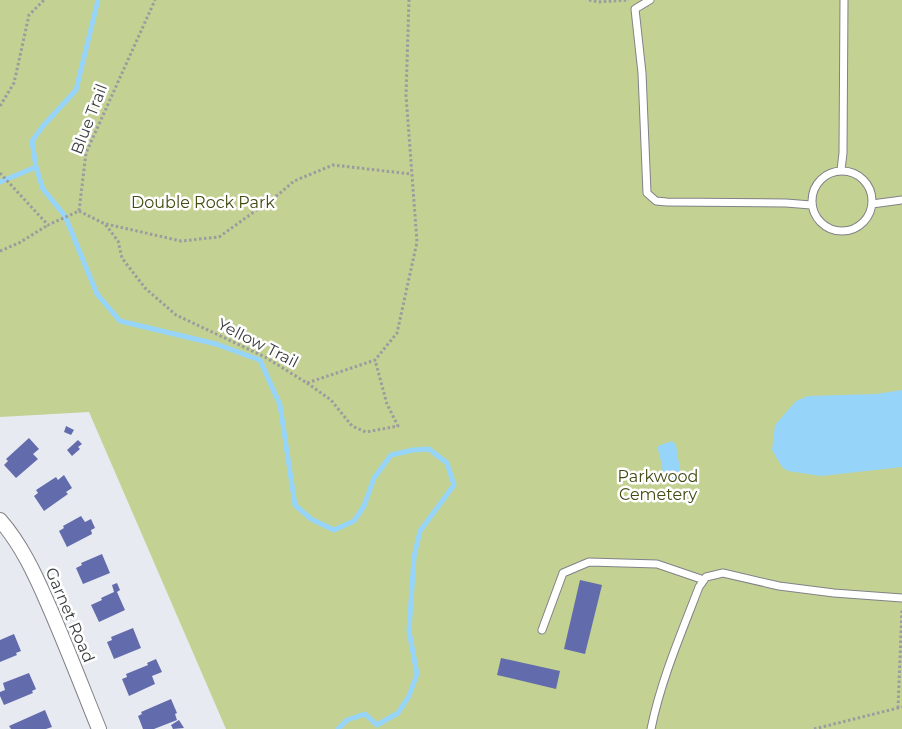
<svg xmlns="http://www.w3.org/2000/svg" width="902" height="729" font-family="Montserrat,sans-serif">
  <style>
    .green { fill: #c3d292 }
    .water { fill: #96d4fa }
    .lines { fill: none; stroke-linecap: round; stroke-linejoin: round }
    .stream { stroke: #96d4fa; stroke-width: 5 }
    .building { fill: #626cad }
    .service-casing { stroke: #808288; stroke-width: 9 }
    .minor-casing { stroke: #808288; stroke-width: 16 }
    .path { stroke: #9a9ca0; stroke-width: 3; stroke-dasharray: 2.5 2.5; stroke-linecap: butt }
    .service { stroke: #fff; stroke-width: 7 }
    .minor { stroke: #fff; stroke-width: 14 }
    .labels { text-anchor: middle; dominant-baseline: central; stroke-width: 5; stroke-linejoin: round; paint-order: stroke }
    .street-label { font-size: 16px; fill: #3b3c3e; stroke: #fff }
    .park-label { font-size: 16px; fill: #414b12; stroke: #fff }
  </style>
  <rect width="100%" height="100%" fill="#e8eaf1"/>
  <path class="green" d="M 0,0 L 902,0 L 902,729 L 226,729 L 89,412 L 0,417 Z"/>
  <path class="water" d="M 902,390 L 902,467 L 821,476 L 788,471 L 782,467 L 772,450 L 775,425 L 796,401 L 808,396 L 876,394 Z
    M 672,441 L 676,445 L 680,470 L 678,478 L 665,481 L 661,477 C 665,462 658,459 658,446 Z"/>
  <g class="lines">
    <path class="stream" d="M 98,0 L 76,90 L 43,126 L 32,141 L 36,167 L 43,189 L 65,216 L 97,294 L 120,321 L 216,344 L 260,360 L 280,405 L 295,505 L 311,519 L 334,530 L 354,521 L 364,506 L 374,478 L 391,455 L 413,450 L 429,449 L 447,463 L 454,485 L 420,531 L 414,557 L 409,631 L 417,674 L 409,696 L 398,713 L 377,725 L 365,714 L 347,720 L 338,729
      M 0,182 L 36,167"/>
  </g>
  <path class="building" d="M 66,426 L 74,430 L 71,435 L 64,432 Z
    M 29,438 L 39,449 L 33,454 L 38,459 L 16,478 L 4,465 L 8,461 L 6,459 Z
    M 78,440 L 82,444 L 78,447 L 80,449 L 72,456 L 67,450 Z
    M 64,475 L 72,488 L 66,492 L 68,494 L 44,511 L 34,496 L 38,493 L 36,490 L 56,477 L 58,480 Z
    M 81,516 L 85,522 L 91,519 L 95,528 L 91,530 L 92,534 L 67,547 L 59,531 L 64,528 L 63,526 Z
    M 102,554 L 110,573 L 83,584 L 76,568 L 82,565 L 81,563 Z
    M 580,580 L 602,585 L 585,654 L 564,649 Z
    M 117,583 L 120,590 L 117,592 L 125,610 L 99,622 L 91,605 L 102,600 L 101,598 L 114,592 L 112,585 Z
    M 133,628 L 141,648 L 114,659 L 107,642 L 112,640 L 111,637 Z
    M 14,634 L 21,651 L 16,653 L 17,655 L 0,662 L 0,640 Z
    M 501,658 L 560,671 L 556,689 L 497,675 Z
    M 156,659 L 162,672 L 152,676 L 155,684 L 129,696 L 122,679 L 127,677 L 126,674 L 148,665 L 147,663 Z
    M 29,673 L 36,689 L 32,691 L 33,693 L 4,705 L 0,696 L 0,692 L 5,690 L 3,683 Z
    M 171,699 L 177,713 L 175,714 L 177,720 L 154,729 L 143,729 L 138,716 L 142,714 L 141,712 Z
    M 45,710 L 52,727 L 46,729 L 11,729 L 9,726 Z
    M 179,720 L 184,728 L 173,729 L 171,725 Z"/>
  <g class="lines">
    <defs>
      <path id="service" d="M 650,0 L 635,9 L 642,73 L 647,193 L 656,201 L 667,202 L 786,203 L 811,205
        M 841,170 L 843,153 L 844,0
        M812 201a30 30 0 1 1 60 0a30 30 0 1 1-60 0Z
        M 872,204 L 902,200
        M 542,630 L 563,573 L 589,562 L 657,564 L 704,580
        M 651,729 C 661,680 681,634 699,587 L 706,577 L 723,573 L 779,586 L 834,593 L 902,598"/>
      <path id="minor" d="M 0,520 C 21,544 35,574 48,604 C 66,645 82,687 99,729"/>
    </defs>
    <use href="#service" class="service-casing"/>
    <use href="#minor" class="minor-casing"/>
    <path class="path" d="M 589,0 L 598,2 L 629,0
      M 0,106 L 14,83 L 29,15 L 44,0
      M 0,173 L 48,225 L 79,211 L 86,153 L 155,0
      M 79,211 L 105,224 L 118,241 L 122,258 L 145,288 L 176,315 L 265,357 L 307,383 L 375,360 L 397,333 L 417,242 L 406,95 L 409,0
      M 106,224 L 181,241 L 219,237 L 279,194 L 294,181 L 333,165 L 411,174
      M 0,251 L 19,243 L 48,225
      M 307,383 L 331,400 L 352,426 L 366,432 L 398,426 L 387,404 L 375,360
      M 898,708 L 902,609
      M 814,729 L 902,707"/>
    <use href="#service" class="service"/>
    <use href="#minor" class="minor"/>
  </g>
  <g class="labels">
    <g class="street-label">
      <text transform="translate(89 119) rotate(-69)">Blue Trail</text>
      <text transform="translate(258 343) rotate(27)">Yellow Trail</text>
      <text transform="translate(70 615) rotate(67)">Garnet Road</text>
    </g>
    <g class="park-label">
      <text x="203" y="202">Double Rock Park</text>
      <text x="658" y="476">Parkwood<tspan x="658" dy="18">Cemetery</tspan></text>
    </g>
  </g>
</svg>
